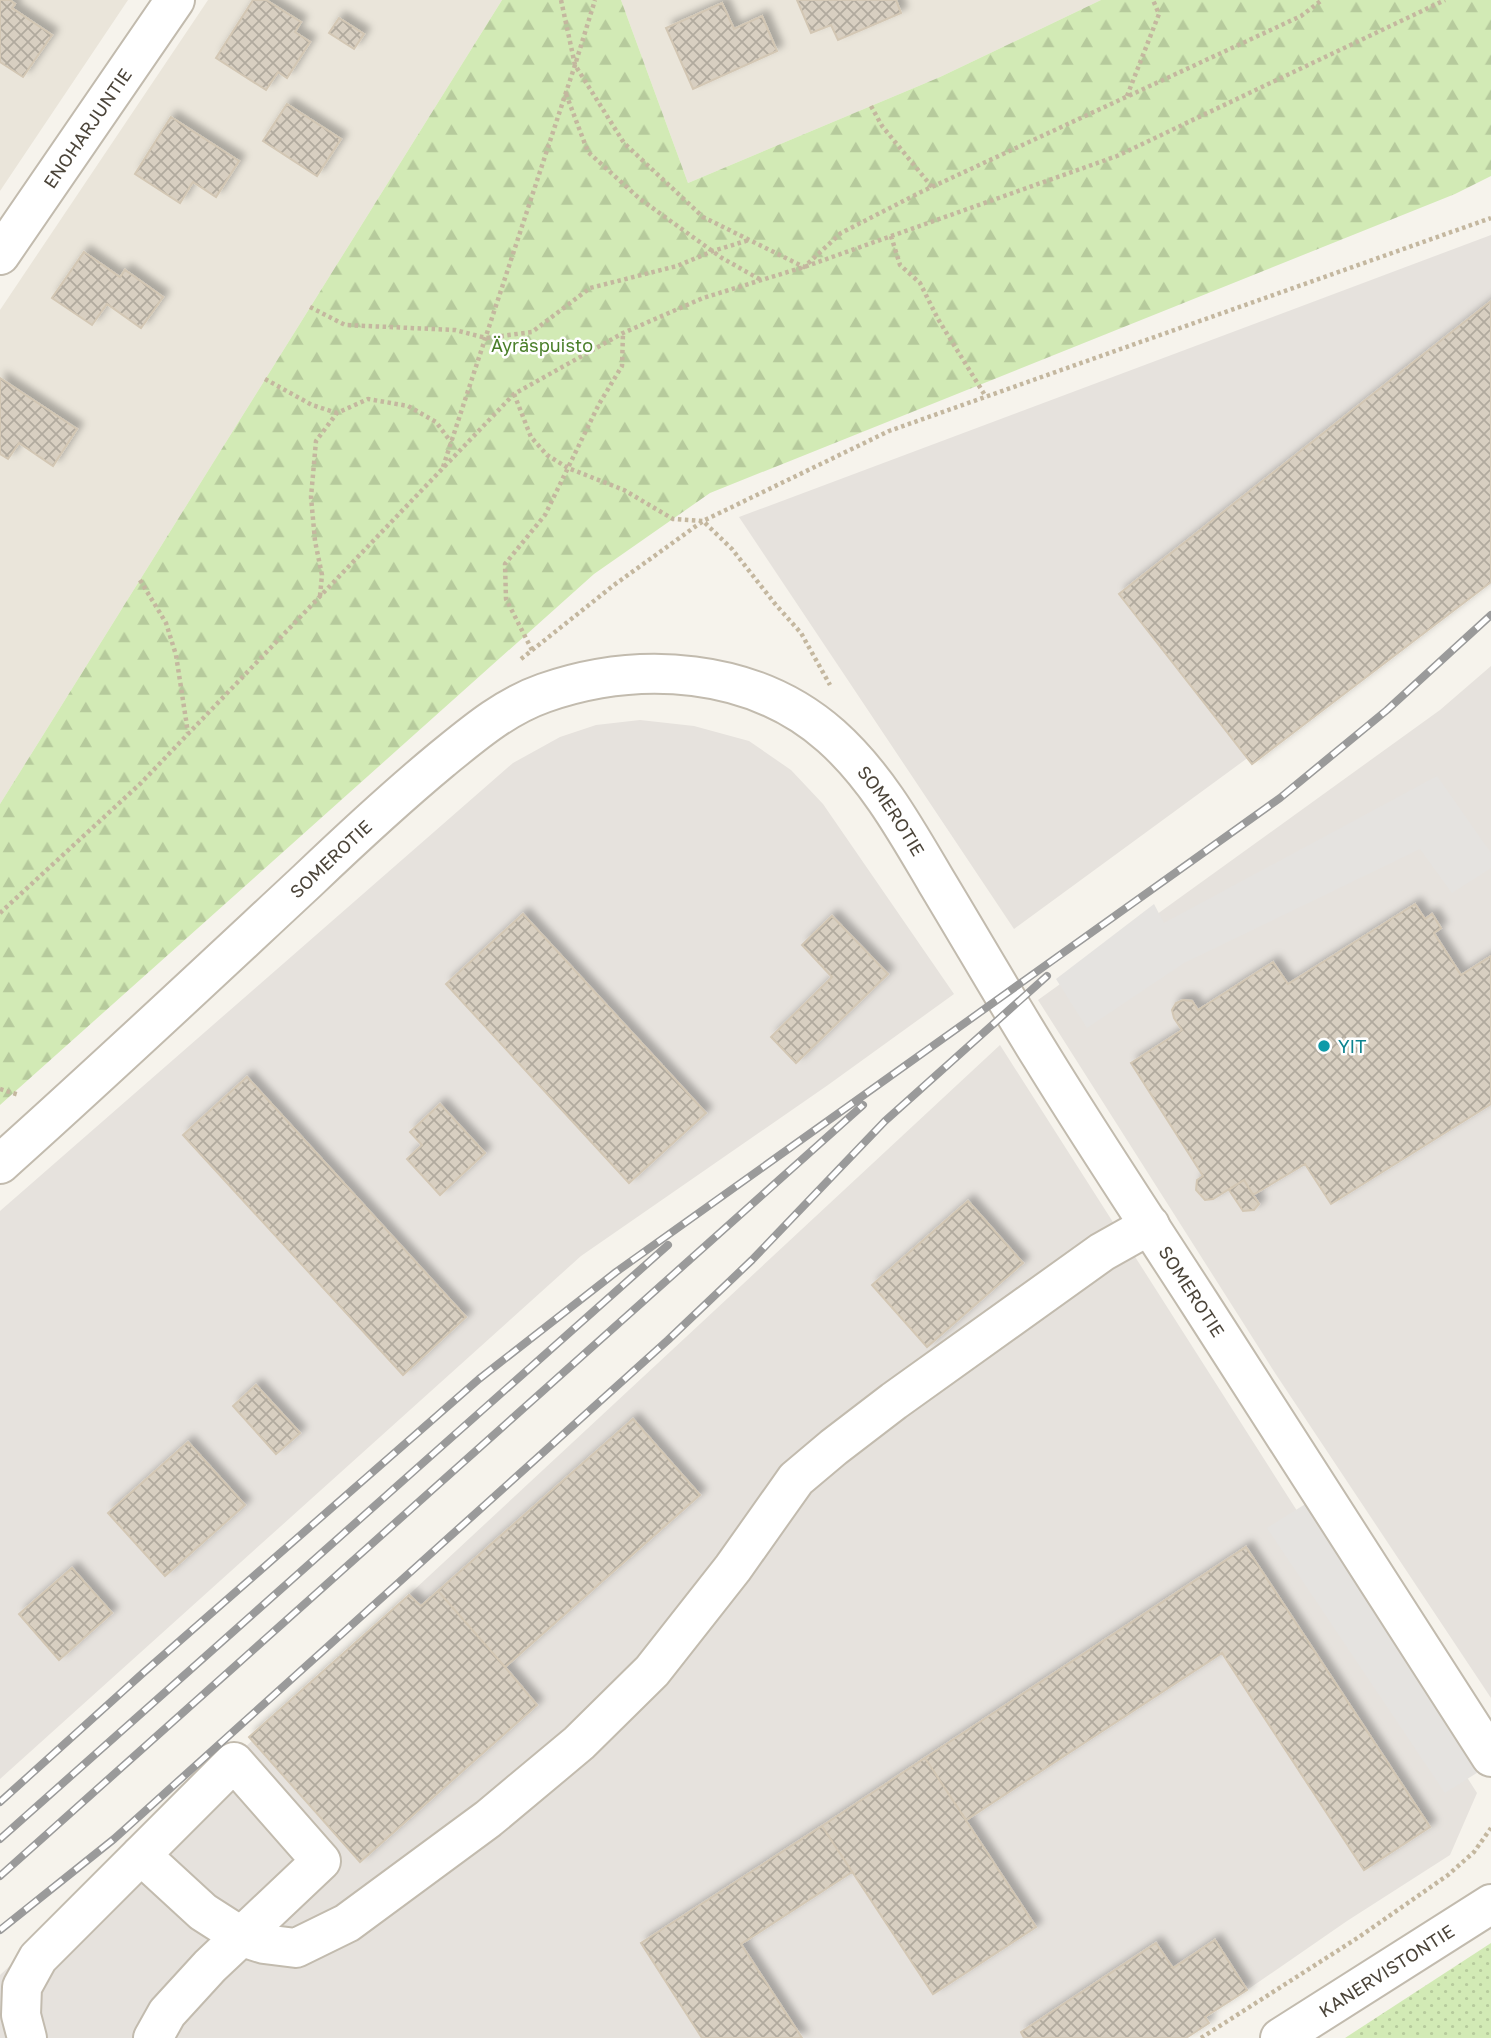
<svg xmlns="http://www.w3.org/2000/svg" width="1491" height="2038" font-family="'Golos Text',sans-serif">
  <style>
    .residential { fill: #eae5da }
    .industrial { fill: #e6e2dd }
    .grass { fill: url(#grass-dots) }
    .forest { fill: url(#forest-firs) }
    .parking { fill: #e5e3e0 }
    .building { fill: url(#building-cross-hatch); stroke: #d3c7b4; stroke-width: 2; filter: url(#shadow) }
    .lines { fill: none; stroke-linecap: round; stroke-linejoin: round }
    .minor-casing { stroke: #c2bbae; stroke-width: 42 }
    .path { stroke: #c4b79f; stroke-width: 4.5; stroke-dasharray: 3.5 3.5; stroke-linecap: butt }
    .minor { stroke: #fff; stroke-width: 38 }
    .rail-casing { stroke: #9a9a9a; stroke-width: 8 }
    .rail { stroke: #fff; stroke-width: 5; stroke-dasharray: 16; stroke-linecap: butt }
    .culture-dot { fill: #0f9aa8; stroke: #fff; stroke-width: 2.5 }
    .labels { text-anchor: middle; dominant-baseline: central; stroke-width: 5; stroke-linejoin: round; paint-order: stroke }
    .street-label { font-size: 18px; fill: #4b4439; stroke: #fff }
    .park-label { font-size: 18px; fill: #4a7f2a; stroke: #fff }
    .culture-label { font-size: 18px; fill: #0d838f; stroke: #fff; text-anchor: start }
  </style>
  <defs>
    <pattern id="grass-dots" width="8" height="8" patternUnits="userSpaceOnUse" patternTransform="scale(1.75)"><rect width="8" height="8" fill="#d2eab5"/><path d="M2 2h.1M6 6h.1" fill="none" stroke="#b6ca9c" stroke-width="1.8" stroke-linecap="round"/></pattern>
    <pattern id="forest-firs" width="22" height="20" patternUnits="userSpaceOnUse" patternTransform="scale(1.75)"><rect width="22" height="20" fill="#d2eab5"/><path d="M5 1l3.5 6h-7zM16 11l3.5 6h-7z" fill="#b6ca9c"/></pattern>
    <pattern id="building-cross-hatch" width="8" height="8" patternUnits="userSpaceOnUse" patternTransform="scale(1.75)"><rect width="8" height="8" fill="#d8cfc1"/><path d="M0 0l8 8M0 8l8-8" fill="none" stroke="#b1aa9e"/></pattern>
    <filter id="shadow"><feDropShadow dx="6" dy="-6" stdDeviation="3.5" flood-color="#0004"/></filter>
  </defs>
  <rect width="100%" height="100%" fill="#f6f3ec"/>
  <path class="residential" d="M 0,0 L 128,0 L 0,191 Z
    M 208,0 L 502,0 L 0,804 L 0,310 Z
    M 621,0 L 1101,0 L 940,77 L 688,183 Z"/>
  <path class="industrial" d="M 1491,235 L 1491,577 L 1477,590 L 1014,929 L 739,517 Z
    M 1491,666 L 1491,1698 L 1275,1373 L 1038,1000 L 1440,710 Z
    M 640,720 L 694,726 L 749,741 L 791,770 L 823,804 L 954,994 L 828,1085 L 581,1256 L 0,1779 L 0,1211 L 513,763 L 560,737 L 596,725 Z
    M 1000,1045 L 1477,1793 L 1450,1855 L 1347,1921 L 1247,1990 L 1170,2038 L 0,2038 L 0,1975 Z"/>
  <path class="grass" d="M 1491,1943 L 1491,2038 L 1345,2038 Z"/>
  <path class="forest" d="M 502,0 L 621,0 L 688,183 L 940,77 L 1101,0 L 1491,0 L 1491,176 L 1455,194 L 710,493 L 594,574 L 0,1105 L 0,804 Z"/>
  <path class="parking" d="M 1437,776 L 1491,853 L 1491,868 L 1452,893 L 1420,849 L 1184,963 L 1087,1028 L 1056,979 L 1154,904 L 1164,923 Z
    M 1323,1493 L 1491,1764 L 1445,1793 L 1267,1528 Z"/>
  <path class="building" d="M 0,0 L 10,0 L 15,4 L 12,8 L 52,35 L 23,77 L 0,62 Z
    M 253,0 L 266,0 L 301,22 L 295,32 L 310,42 L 287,78 L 278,72 L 266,90 L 216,58 Z
    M 797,0 L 896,0 L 901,13 L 838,40 L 831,25 L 811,33 Z
    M 722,3 L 734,29 L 762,16 L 777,51 L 693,89 L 666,28 Z
    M 339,18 L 364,34 L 354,49 L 329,33 Z
    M 287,104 L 341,139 L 317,176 L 263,141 Z
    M 171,117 L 239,161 L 216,197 L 193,182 L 180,203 L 135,174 Z
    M 84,252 L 120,277 L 125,270 L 163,297 L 141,328 L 107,304 L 92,325 L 52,298 Z
    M 1491,301 L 1491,582 L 1252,764 L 1119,594 Z
    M 0,378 L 77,429 L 53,466 L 19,443 L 8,459 L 0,454 Z
    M 1415,904 L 1425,919 L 1432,914 L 1441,928 L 1434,933 L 1461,975 L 1491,956 L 1491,1104 L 1331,1204 L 1305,1164 L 1253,1195 L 1244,1180 L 1213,1199 L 1205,1200 L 1196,1190 L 1197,1180 L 1203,1176 L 1131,1063 L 1182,1030 L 1174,1018 L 1172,1010 L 1176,1003 L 1183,1000 L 1192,1001 L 1198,1010 L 1273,962 L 1288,984 Z
    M 523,914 L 706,1113 L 629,1183 L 446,984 Z
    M 832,916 L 888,974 L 796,1063 L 771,1037 L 832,977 L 802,945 Z
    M 247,1077 L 466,1317 L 403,1375 L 183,1135 Z
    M 440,1104 L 485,1153 L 440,1195 L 407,1159 L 422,1145 L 410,1132 Z
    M 1244,1180 L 1259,1204 L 1254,1210 L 1243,1211 L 1229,1190 Z
    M 968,1201 L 1023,1263 L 927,1347 L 872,1285 Z
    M 256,1385 L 300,1433 L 276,1454 L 233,1406 Z
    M 633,1419 L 700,1495 L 505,1667 L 537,1705 L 360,1862 L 249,1737 L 409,1595 L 421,1606 Z
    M 633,1419 L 700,1495 L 505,1667 L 438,1591 Z
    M 188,1442 L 245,1505 L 165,1576 L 108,1513 Z
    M 1246,1547 L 1430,1827 L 1364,1870 L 1222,1653 L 966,1820 L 925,1758 Z
    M 72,1568 L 112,1613 L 59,1660 L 19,1614 Z
    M 925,1758 L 1036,1927 L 933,1994 L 822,1826 Z
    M 822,1826 L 852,1872 L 741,1944 L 802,2038 L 702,2038 L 641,1943 Z
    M 1215,1940 L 1247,1990 L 1205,2017 L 1209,2023 L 1186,2038 L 1024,2038 L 1021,2032 L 1156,1943 L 1173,1968 Z"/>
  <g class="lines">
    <defs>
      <g id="minor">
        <path id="s1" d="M 0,255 L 175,0"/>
        <path id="s2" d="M 0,1164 C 104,1071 205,976 307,881 C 350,840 394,799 441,760 C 473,734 504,707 544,693 C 639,660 753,667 831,736 C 876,776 906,830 936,881 C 971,939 1005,998 1041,1056 C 1092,1139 1146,1220 1199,1302 C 1297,1453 1394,1605 1491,1757"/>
        <path d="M 141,1855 L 203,1912 L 242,1937 L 264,1944 L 296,1948 L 347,1923 L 488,1819 L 579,1743 L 652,1671 L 733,1568 L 796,1479 L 834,1447 L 894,1401 L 1102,1252 L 1150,1225"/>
        <path d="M 27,2038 L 21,2015 L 22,1987 L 38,1958 L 234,1762 L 321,1861 L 210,1966 L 167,2013 L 153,2038"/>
        <path id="s3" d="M 1280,2038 L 1491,1904"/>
      </g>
    </defs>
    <use href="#minor" class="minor-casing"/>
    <path class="path" d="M 561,0 L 575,65 L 624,143 L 703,217 L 804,267 L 841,233 L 921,192 L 1301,16 L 1322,0
      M 566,94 L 588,152 L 640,199 L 722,258 L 761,280
      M 1127,96 L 1159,14 L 1153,0
      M 871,106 L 882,126 L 932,187
      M 891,236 L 900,265 L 920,283 L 938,319 L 986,397
      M 310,307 L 345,325 L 455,330 L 486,338 L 532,332 L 590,288 L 677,266 L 713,251 L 749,240
      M 265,379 L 312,405 L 337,413
      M 514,394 L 531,437 L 547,455 L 568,468 L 624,490 L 673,519 L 703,521 L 732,549 L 776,605 L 801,633 L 830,685
      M 443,467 L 575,65 L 595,0
      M 140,580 L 166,623 L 176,655 L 188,733
      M 320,596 L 322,575 L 315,541 L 311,497 L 316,441 L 337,413 L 368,399 L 408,406 L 436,422 L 451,442
      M 532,650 L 506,599 L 505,564 L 545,515 L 599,404 L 622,366 L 623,333
      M 521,659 L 614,585 L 703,521 L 889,431 L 1491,218
      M 0,913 L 141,783 L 514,394 L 623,333 L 703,298 L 804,267 L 1117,156 L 1445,0
      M 0,1089 L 19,1095
      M 1201,2038 L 1359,1937 L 1448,1875 L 1474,1852 L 1491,1828"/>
    <use href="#minor" class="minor"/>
    <defs>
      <path id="rail" d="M 0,1802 L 143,1673 L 479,1379 L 616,1272 L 1280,798 L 1387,710 L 1491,615
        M 0,1839 L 668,1245
        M 0,1876 L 863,1105
        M 0,1930 L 114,1839 L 668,1340 L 752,1260 L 885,1121 L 1047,976"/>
    </defs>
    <use href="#rail" class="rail-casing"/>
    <use href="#rail" class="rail"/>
  </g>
  <circle class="culture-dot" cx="1324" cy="1046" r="7"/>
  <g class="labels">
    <g class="street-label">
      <text stroke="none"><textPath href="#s1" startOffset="154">ENOHARJUNTIE</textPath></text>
      <text stroke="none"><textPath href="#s2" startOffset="1122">SOMEROTIE</textPath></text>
      <text stroke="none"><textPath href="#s2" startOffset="450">SOMEROTIE</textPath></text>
      <text stroke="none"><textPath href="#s2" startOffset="1689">SOMEROTIE</textPath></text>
      <text stroke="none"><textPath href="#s3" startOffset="126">KANERVISTONTIE</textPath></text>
    </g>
    <g class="park-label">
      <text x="542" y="345">Äyräspuisto</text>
    </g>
    <g class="culture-label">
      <text x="1338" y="1046">YIT</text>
    </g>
  </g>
</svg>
